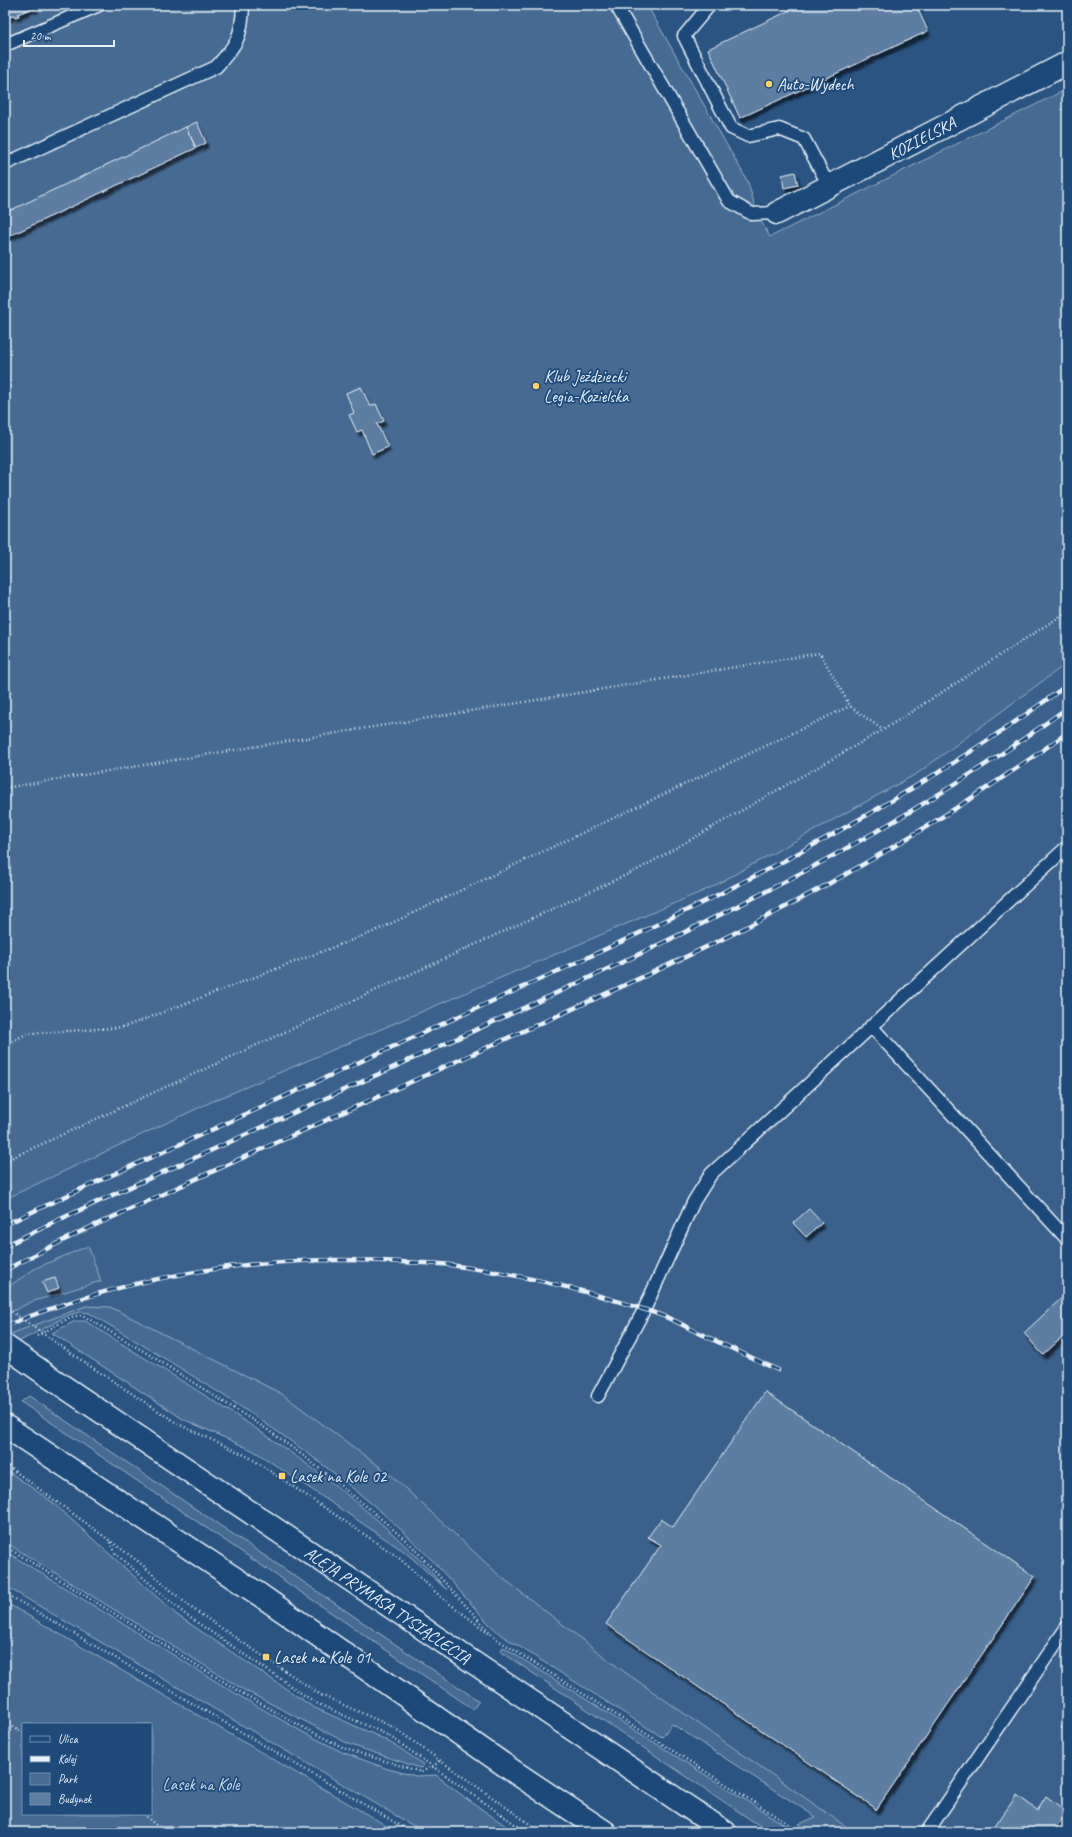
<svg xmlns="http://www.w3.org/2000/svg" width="1072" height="1837" font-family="Caveat,sans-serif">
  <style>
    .built { fill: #3a608b }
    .green { fill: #476b93; stroke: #98aec6; fill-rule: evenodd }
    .building { fill: #5d7da1; stroke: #e8f1f8; filter: url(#shadow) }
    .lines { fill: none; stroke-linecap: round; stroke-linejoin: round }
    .lane-casing { stroke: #e8f1f8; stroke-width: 15 }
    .street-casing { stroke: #e8f1f8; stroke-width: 25 }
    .primary-casing { stroke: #e8f1f8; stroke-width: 25 }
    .path { stroke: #e8f1f8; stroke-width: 2.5; stroke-dasharray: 1 3; stroke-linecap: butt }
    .lane { stroke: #1f4a7a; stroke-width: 12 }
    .street { stroke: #1f4a7a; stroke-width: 22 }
    .primary { stroke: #1f4a7a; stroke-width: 22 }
    .rail-casing { stroke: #e8f1f8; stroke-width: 4.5 }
    .rail { stroke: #1f4a7a; stroke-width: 3; stroke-dasharray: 9; stroke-linecap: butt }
    .primary-bridge-casing { stroke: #e8f1f8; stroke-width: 25; stroke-linecap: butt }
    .path-bridge { stroke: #e8f1f8; stroke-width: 2.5; stroke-dasharray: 1 3; stroke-linecap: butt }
    .primary-bridge { stroke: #1f4a7a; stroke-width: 22 }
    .poi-dot { fill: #ffd166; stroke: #1f4a7a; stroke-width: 1.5 }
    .labels { text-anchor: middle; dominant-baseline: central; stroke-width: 3.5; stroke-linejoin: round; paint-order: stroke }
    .poi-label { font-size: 17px; fill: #e8f1f8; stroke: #1f4a7a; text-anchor: start }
    .street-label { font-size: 17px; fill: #e8f1f8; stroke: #1f4a7a }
    .park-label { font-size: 17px; fill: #d0dde9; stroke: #1f4a7a }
  </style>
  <defs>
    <filter id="shadow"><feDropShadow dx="2.5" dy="4.5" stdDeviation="1" flood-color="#0009"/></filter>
  </defs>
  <rect width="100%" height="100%" fill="#2b5482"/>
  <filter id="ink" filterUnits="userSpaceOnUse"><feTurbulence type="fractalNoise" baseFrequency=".025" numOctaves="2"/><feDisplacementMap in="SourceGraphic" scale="8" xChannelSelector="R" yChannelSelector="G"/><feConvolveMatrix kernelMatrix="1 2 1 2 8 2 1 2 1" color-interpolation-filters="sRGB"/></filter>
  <g filter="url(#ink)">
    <path class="built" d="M 1067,663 L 1067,1832 L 854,1832 L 619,1668 L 500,1577 L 392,1476 L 86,1306 L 5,1336 L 5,1315 L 31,1302 L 100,1281 L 88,1246 L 36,1268 L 5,1289 L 5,1199 L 211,1102 L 710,888 L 918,773 Z"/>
    <path class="green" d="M 5,5 L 647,5 L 748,182 L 757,214 L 770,237 L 1067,89 L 1067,663 L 918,773 L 710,888 L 211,1102 L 5,1199 Z
      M 88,1246 L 101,1281 L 31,1302 L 5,1315 L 5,1289 L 36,1268 Z
      M 86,1306 L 110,1307 L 282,1394 L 392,1476 L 500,1576 L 619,1668 L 854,1832 L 811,1832 L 799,1824 L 816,1817 L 672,1724 L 662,1737 L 501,1635 L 490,1625 C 465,1598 441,1568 414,1542 C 318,1450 203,1381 89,1313 L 80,1312 L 69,1315 L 5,1349 L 5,1336 Z
      M 75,1321 L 85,1321 C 197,1391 314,1457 410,1550 C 423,1562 435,1577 447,1590 L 405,1552 L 254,1451 L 183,1419 L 52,1333 Z
      M 29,1396 L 479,1701 L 473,1709 L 21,1402 Z
      M 5,1469 L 51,1501 L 177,1615 L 313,1707 L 382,1738 L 401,1749 L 424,1765 L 421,1768 L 417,1767 L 351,1745 L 244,1690 L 5,1542 Z
      M 5,1551 L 243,1698 L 301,1731 L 342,1752 L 388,1769 L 416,1776 L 436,1775 L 467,1799 L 515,1832 L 424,1832 L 5,1586 Z
      M 5,1602 L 397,1832 L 5,1832 ZM 23,1724 L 151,1724 L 151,1814 L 23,1814 Z
      M 503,1647 L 796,1832 L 769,1832 L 500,1651 Z"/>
    <path class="building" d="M 5,5 L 37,5 L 35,6 L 36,8 L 33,9 L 32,8 L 18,14 L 19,16 L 15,17 L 14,15 L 5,19 Z
      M 801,5 L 916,5 L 928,31 L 740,118 L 708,49 Z
      M 197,122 L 206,143 L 196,148 L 186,127 Z
      M 186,127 L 196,148 L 5,238 L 5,213 Z
      M 795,172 L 798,185 L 784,188 L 782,175 Z
      M 361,387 L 370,406 L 376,404 L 384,421 L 377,424 L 388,447 L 372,454 L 362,430 L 357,432 L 349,415 L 354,413 L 346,393 Z
      M 809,1209 L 822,1223 L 806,1237 L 793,1223 Z
      M 55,1278 L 59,1288 L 47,1293 L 42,1282 Z
      M 1067,1293 L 1067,1333 L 1043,1355 L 1024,1333 Z
      M 766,1391 L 767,1393 L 1034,1576 L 1036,1575 L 876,1810 L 875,1808 L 606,1624 L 661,1545 L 648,1537 L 661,1519 L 673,1527 Z
      M 1067,1719 L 1067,1732 L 1061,1728 Z
      M 1017,1795 L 1037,1810 L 1046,1796 L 1067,1812 L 1053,1832 L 991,1832 Z"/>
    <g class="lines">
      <defs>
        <path id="lane" d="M 616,5 L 729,201 L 752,214 L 777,213
          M 709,6 L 684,36 L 731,128 L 748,136 L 779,129 L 804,139 L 829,186
          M 5,45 L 99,5
          M 5,164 L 216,67 C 237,44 242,37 243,5
          M 871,1026 L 1067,1239
          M 598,1396 L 644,1310 L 694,1201 L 711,1174 L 1067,847
          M 927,1832 L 1067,1627"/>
        <g id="street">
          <path id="s1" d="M 777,213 L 1067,63"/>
        </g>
        <g id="primary">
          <path id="s2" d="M 51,1378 L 725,1832"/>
          <path d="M 5,1426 L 260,1595 L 516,1773 L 605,1832"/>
        </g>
      </defs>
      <use href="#lane" class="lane-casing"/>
      <use href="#street" class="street-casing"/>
      <use href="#primary" class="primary-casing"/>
      <path class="path" d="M 5,788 L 820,653 L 850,706 L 883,730
        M 5,1045 L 26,1034 L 124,1027 L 373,932 L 850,706
        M 5,1161 L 639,869 L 883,730 L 1067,612
        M 37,1336 L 71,1317 L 82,1315 L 145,1352 L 265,1428 L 305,1457 L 366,1506 L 411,1545 L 495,1638 L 801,1832
        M 84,1362 L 178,1424 L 249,1457 L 398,1557 L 442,1598 L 490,1634
        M 5,1464 L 139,1562 L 190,1607 L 321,1695 L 393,1727 L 541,1832
        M 110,1542 L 116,1554 L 186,1615 L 316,1703 L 388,1735 L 526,1832
        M 5,1546 L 242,1693 L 306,1729 L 346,1749 L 421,1772 L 434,1766 L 440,1760
        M 5,1593 L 411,1832
        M 5,1723 L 23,1733
        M 143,1814 L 164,1832"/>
      <use href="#lane" class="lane"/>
      <use href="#street" class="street"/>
      <use href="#primary" class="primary"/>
      <defs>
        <path id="rail" d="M 5,1225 C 68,1194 132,1166 196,1137 C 301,1089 407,1040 512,992 C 707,904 894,813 1067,685
          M 5,1246 C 73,1212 143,1181 212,1150 C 321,1100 430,1050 539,1001 C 722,917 904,828 1067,708
          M 5,1270 L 80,1232 C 215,1170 350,1109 486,1048 C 580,1005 676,964 768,916 C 872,863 972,801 1067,733
          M 5,1326 C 131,1274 267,1253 402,1262 C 418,1263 435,1263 450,1265 C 522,1274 593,1292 661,1315 C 675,1320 688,1328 701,1334 C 727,1346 752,1358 778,1370"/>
      </defs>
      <use href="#rail" class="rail-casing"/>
      <use href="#rail" class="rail"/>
      <defs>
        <path id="primary-bridge" d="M 5,1346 L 51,1378"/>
      </defs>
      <use href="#primary-bridge" class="primary-bridge-casing"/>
      <path class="path-bridge" d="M 5,1307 L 84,1362"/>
      <use href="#primary-bridge" class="primary-bridge"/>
    </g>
  </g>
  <g class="poi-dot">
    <circle cx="769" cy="84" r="4"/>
    <circle cx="536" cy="386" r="4"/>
    <rect x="278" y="1472" width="8" height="8" rx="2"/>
    <rect x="262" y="1653" width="8" height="8" rx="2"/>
  </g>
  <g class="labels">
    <g class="poi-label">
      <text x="777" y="84">Auto-Wydech</text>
      <text x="544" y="376">Klub Jeździecki<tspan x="544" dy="20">Legia-Kozielska</tspan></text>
      <text x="290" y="1476">Lasek na Kole 02</text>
      <text x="274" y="1657">Lasek na Kole 01</text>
    </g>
    <g class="street-label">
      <text stroke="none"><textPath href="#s1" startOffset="163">KOZIELSKA</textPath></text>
      <text stroke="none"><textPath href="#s2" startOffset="406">ALEJA PRYMASA TYSIĄCLECIA</textPath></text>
    </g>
    <g class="park-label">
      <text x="201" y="1784">Lasek na Kole</text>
    </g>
  </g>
  <rect width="1072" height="1837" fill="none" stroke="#1f4a7a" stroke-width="20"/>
  <rect x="10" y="10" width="1052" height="1817" fill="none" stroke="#e8f1f8" stroke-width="1.5" filter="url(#ink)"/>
  <rect x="22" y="1723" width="130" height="92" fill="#1f4a7a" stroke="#6f8dac"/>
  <rect x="30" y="1736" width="20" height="6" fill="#1f4a7a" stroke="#6f8dac"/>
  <text x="58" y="1743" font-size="12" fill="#e8f1f8">Ulica</text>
  <rect x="30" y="1756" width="20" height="6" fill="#e8f1f8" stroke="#6f8dac"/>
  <text x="58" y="1763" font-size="12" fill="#e8f1f8">Kolej</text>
  <rect x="30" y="1773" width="20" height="12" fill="#476b93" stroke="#6f8dac"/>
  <text x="58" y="1783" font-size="12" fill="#e8f1f8">Park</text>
  <rect x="30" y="1793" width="20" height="12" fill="#5d7da1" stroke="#6f8dac"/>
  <text x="58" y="1803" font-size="12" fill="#e8f1f8">Budynek</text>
  <path d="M24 40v6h90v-6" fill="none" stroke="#e8f1f8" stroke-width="2"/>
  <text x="30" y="40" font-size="12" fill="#e8f1f8" stroke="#1f4a7a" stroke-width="3" paint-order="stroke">20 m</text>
</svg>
